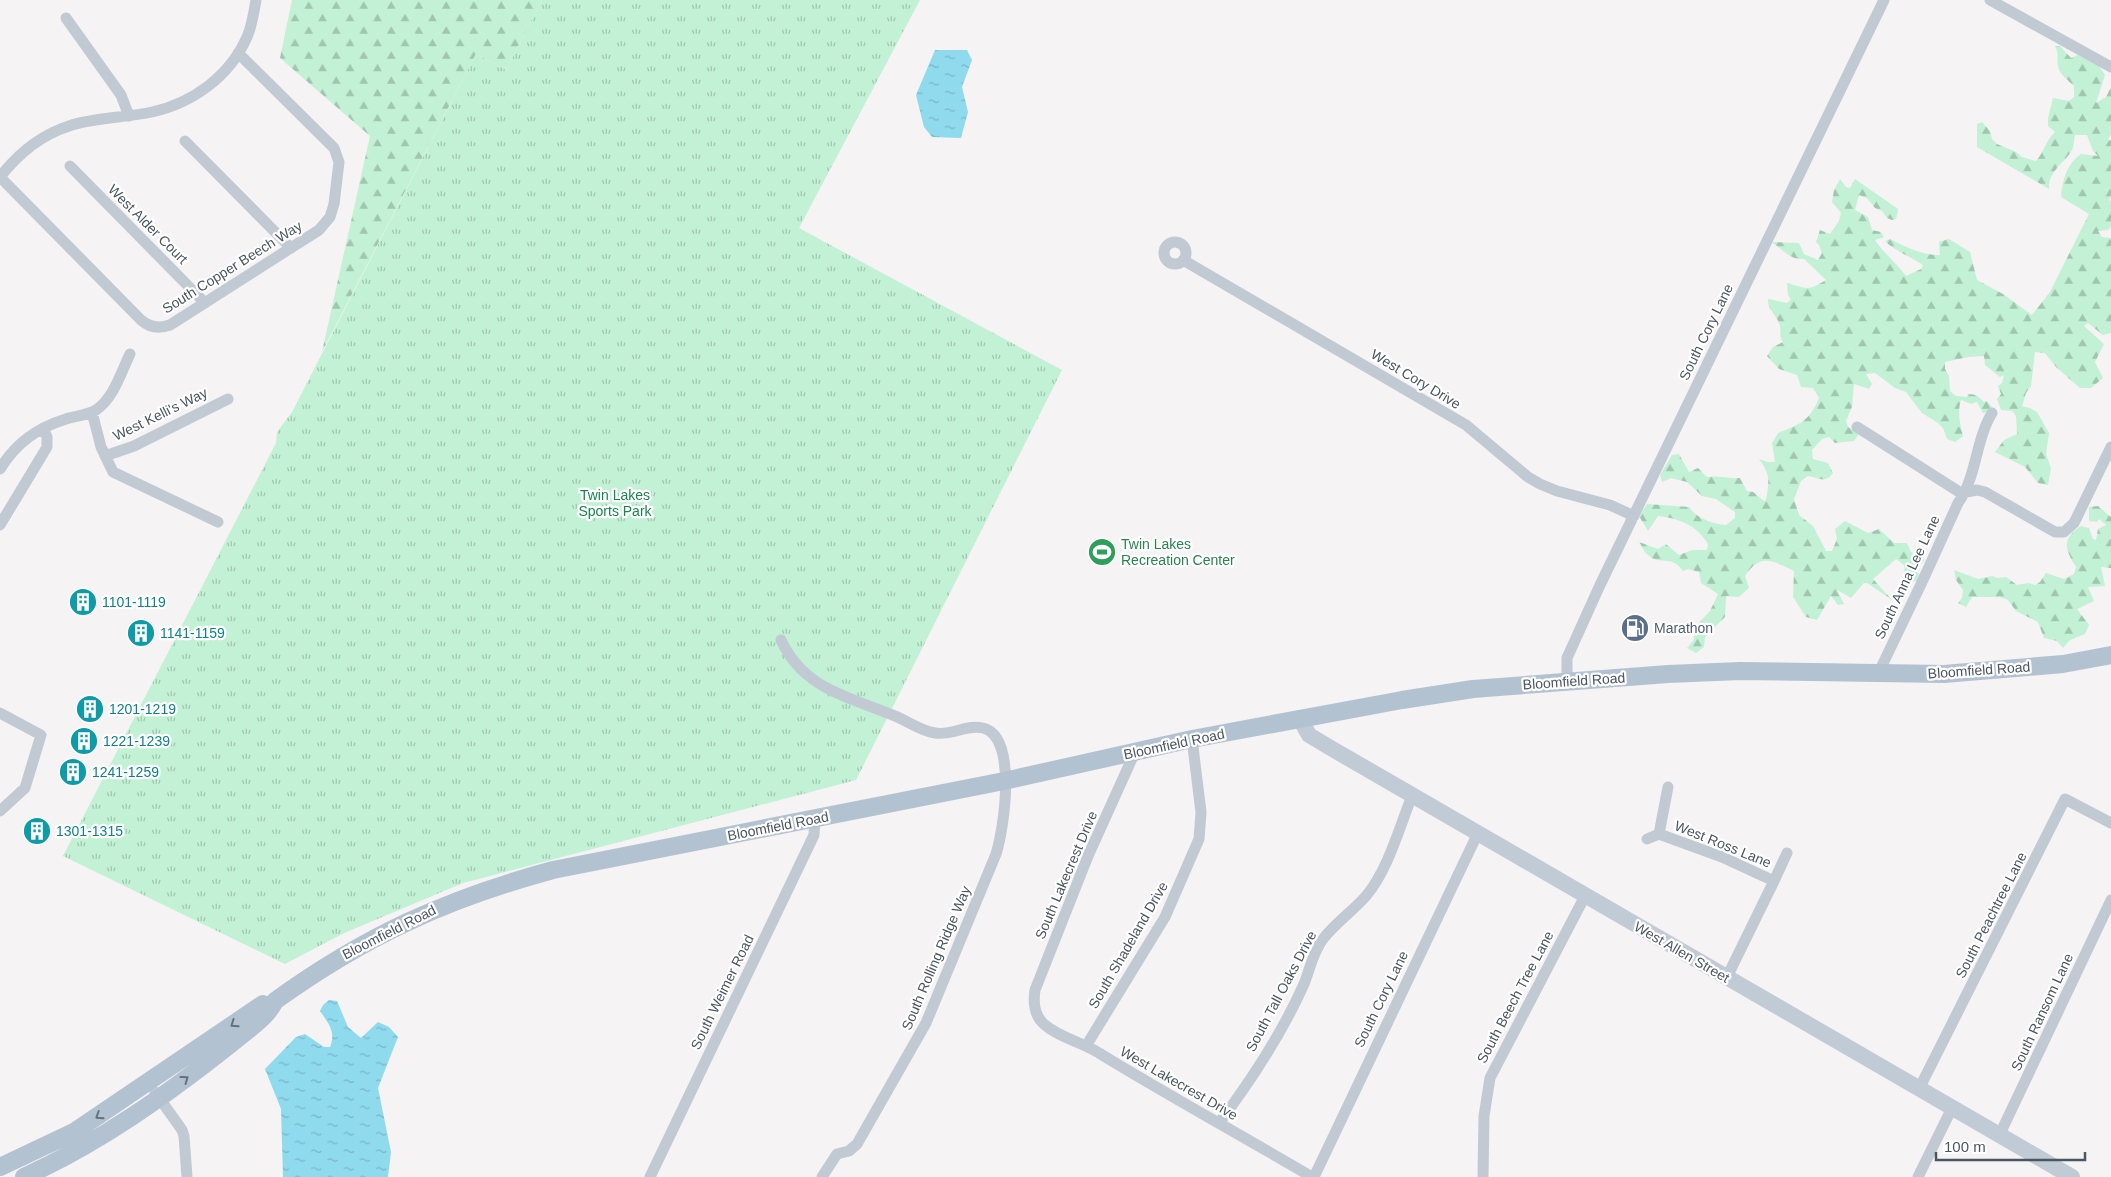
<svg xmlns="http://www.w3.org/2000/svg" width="2111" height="1177" font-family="Helvetica,sans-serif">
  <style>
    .forest { fill: url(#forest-firs) }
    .park { fill: url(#park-tufts) }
    .water { fill: url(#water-ripples) }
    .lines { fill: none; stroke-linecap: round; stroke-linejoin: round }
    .street { stroke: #c1cad2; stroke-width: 11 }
    .secondary { stroke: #c1cbd6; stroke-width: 16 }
    .primary { stroke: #b3c2d1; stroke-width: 18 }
    .oneway { stroke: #64717d }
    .labels { text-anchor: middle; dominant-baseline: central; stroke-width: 4.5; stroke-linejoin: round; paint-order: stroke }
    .street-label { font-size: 14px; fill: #4a5661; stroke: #fff }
    .park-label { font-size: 14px; fill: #17864f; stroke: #fff }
    .leisure-label { font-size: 14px; fill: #27864d; stroke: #fff; text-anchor: start }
    .culture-label { font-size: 14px; fill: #0d838f; stroke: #fff; text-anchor: start }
    .service-label { font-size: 14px; fill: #4e5e75; stroke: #fff; text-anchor: start }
  </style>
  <defs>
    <pattern id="forest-firs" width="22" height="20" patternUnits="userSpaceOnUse" patternTransform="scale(1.25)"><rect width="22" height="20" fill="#c3f1d5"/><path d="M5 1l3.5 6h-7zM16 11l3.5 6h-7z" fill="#a0c6b0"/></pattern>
    <pattern id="park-tufts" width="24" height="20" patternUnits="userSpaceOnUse" patternTransform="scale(1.25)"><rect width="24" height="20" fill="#c3f1d5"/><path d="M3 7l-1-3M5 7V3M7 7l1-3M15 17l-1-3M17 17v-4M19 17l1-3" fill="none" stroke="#a0c6b0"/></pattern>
    <pattern id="water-ripples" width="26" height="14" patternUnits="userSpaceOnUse" patternTransform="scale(1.25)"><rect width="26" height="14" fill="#90daee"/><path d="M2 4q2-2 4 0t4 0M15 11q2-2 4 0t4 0" fill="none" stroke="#78b4c4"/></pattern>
  </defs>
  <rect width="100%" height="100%" fill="#f5f3f3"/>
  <path class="forest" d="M 292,0 L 542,0 L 506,70 L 476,54 L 322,352 L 370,136 L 280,58 Z
    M 2055,46 L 2060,46 L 2071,58 L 2078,55 L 2099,66 L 2105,75 L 2096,103 L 2106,97 L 2111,87 L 2111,135 L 2108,139 L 2111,141 L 2111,197 L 2109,200 L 2111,201 L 2111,227 L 2108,230 L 2098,231 L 2102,237 L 2111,238 L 2111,333 L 2103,335 L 2088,323 L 2084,326 L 2104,344 L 2095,362 L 2103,378 L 2091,388 L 2080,388 L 2056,367 L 2045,353 L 2035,352 L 2031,386 L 2026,393 L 2022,406 L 2030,408 L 2037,412 L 2049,433 L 2046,454 L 2051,468 L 2048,485 L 2038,483 L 2025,467 L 1995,452 L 2004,440 L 2017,434 L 2016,416 L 2012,411 L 2001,410 L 1997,399 L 2001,394 L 1998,386 L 2002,383 L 2004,375 L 2000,377 L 1985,365 L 1984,356 L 1968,357 L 1945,362 L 1945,369 L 1949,376 L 1950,391 L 1956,396 L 1967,397 L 1968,394 C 1976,394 1979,397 1984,402 L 1987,401 L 1992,407 L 1990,412 L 1983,413 L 1977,402 L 1971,404 L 1961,400 C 1957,412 1960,424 1963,436 L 1955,442 L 1947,439 L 1943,428 L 1938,423 L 1922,413 L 1906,392 L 1895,388 L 1875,373 L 1866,374 L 1872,384 L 1869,389 L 1854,384 L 1852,407 L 1846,421 L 1848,427 L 1859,434 L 1854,441 L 1835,443 L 1829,437 L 1822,439 L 1812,450 L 1813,459 L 1828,463 L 1833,473 C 1825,484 1820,478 1808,476 L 1801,481 L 1794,499 L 1799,515 L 1813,526 L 1826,551 L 1832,551 L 1837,539 L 1835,529 L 1845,521 L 1868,533 L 1879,529 L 1894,543 L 1907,543 L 1911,552 L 1925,560 L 1915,570 L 1920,575 L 1917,581 L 1908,582 L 1905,578 L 1904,565 L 1896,559 L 1873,579 L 1892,600 L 1867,583 L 1864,583 L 1851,598 L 1837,590 L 1844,604 L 1838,605 L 1831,596 L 1817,620 L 1806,617 L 1793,597 L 1794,571 C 1772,560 1760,553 1745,576 L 1749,588 L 1739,597 L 1726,596 L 1725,617 L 1705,637 L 1704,647 L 1696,653 L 1687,648 L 1693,641 L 1698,624 L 1710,611 L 1718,594 L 1701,583 L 1699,572 L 1688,569 L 1683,571 C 1672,554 1659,566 1648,555 C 1644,552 1642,546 1639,542 L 1658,549 L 1666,544 L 1679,555 L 1692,550 L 1707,550 L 1708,544 C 1696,525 1681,519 1658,516 L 1648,531 L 1639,516 L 1647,504 L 1689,507 C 1697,519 1713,524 1726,525 L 1735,518 L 1735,512 L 1716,499 L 1702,496 L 1687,482 L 1671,478 L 1662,482 L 1660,475 L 1672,455 L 1679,454 L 1689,472 L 1698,468 L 1707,477 C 1719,475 1728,479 1740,478 L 1747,491 L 1753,492 L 1764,501 L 1766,500 C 1769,481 1771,475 1759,459 L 1768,462 L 1775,462 L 1772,443 L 1778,433 C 1800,424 1809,422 1819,398 L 1813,388 L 1801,387 L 1797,375 L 1779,369 L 1767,356 L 1773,347 L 1783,342 C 1779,336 1781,332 1780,326 C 1777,314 1768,312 1768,299 L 1787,303 L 1791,300 L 1788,295 L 1787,283 C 1808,289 1808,291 1826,280 L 1804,259 C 1789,260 1783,249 1771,242 L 1799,243 L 1804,254 L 1818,260 L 1822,253 L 1819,245 L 1816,242 L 1820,230 L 1830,234 L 1839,221 L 1841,213 L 1832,202 L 1834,190 L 1840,179 L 1846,187 L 1850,188 L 1855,179 L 1898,209 L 1896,219 L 1892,220 L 1887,218 L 1882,211 L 1875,208 L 1867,198 L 1859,195 L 1855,210 L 1868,217 L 1872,230 L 1881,232 L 1884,237 L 1875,240 C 1884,254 1897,263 1906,276 L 1921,269 L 1923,265 C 1913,258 1892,249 1885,241 L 1890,239 C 1906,247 1921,255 1940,255 L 1939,242 L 1949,239 L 1970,252 L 1977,280 L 2003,294 L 2032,315 L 2050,292 L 2089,214 L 2061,197 C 2063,179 2066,165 2081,154 L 2098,156 L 2093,151 L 2087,135 L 2075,135 C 2074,139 2074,144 2073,148 C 2065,164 2048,170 2049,189 L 1977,147 L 1977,124 L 1982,122 L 1990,131 L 1992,139 L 1997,144 L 2016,152 L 2022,157 L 2036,161 C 2045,151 2045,141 2055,132 L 2048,126 L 2048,118 L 2053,98 L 2069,101 L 2074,97 L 2074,86 C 2069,81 2059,74 2058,66 C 2056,58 2060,56 2055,46 Z
    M 2098,506 L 2111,517 L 2111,568 L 2101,567 L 2105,586 L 2088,587 L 2094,601 L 2077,609 L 2089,625 L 2085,634 L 2070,640 L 2063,648 L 2057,641 L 2044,638 L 2038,622 L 2016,611 L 2008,600 L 2000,597 L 1972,597 L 1966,607 L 1958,603 L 1962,598 L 1963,590 L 1956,580 L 1954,570 L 1978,579 L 1992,576 L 1998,578 L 2006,577 L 2017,585 L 2029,583 L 2035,585 L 2040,582 L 2046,573 L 2064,579 L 2074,574 L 2076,567 C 2065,549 2061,539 2081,526 L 2089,528 L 2093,539 L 2096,540 L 2098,529 L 2106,525 L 2099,519 L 2097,522 L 2089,521 L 2089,507 Z"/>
  <path class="park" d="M 542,0 L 920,0 L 799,228 L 1062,370 L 856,780 L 463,883 L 342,934 L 285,964 L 63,856 L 276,443 L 277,432 L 292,412 L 476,54 L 506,70 Z"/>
  <path class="water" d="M 935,50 L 967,50 L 972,60 L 962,87 L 968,112 L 961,138 L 932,137 L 924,127 L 916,95 Z
    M 329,1000 L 337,1001 L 348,1027 L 361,1038 L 378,1022 L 389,1027 L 398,1037 L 378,1088 L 391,1152 L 388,1177 L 283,1177 L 281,1109 L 265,1069 L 296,1037 L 305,1034 L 324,1047 L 330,1047 C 336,1032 329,1024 320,1011 L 323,1005 Z"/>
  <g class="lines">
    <path class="street" d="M 1990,0 L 2111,67
      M 66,18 L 121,95 L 129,116
      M 185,141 L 291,248
      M 70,166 L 205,303
      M 0,177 L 141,320 C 149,327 159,329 170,325 L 319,230 L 330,217 L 334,204 L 339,162 L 334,148 L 238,53
      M 0,177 C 18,154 41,135 69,126 C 96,117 125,118 152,112 C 193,103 230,76 247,37 C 252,26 254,12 256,0
      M1164 253a11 11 0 1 1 22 0a11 11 0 1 1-22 0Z
      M 1183,260 L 1466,425 L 1528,477 L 1540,484 L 1557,491 L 1610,505 L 1634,516
      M 92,412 L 101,447 L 113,472 L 218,522
      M 1857,427 L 1961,493 L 1977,490 L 1985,492 L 2055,532 L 2064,532 L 2074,523 L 2111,447
      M 105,456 L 134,446 L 228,399
      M 0,469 C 16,443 37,428 66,419 C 76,416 88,415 96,410 C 114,398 121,372 130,354
      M 0,525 L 47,447 L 47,437 L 43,428
      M 781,640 C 803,688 846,696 890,714 C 905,719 920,731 935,733 C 952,736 967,724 983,728 C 1018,736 1004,829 996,854 L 926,1023 L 857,1144 L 849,1151 L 837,1154 L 822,1177
      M 1878,674 L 1923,580 L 1958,503 C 1977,477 1975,441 1992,413
      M 1567,681 L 1567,658 L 1600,585 L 1884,0
      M 0,713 L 41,735 L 25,788 L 0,811
      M 1135,752 L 1088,856 L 1035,990 C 1033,1003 1034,1016 1045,1025 C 1060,1038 1082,1042 1099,1053 C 1169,1096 1241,1135 1312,1177
      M 1659,834 L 1722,857 L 1774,881 L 1787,853
      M 1647,839 L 1659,834 L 1668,787
      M 1727,977 L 1774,881
      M 1086,1046 L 1165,917 L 1199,839 L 1201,812 L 1192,739
      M 1919,1089 L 2065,799 L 2111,823
      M 155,1092 L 182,1130 L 184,1136 L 187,1177
      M 1219,1123 C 1250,1082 1283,1031 1304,984 C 1310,969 1313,952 1323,939 C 1335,923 1353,911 1366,896 C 1388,870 1399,828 1412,796
      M 1999,1136 L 2111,900
      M 650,1177 L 814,835 L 815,818
      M 1314,1177 L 1477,835
      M 1483,1177 L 1484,1116 L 1490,1078 L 1585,896
      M 1918,1177 L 1952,1108"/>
    <path class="secondary" d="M 1300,719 L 1309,735 L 1329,747 L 2072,1177"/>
    <path class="primary" d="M 0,1167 L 74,1132 L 263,1004
      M 24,1177 C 99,1143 168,1094 232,1043 C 246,1031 267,1018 275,1001 C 365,936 446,899 553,870 L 1004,781 L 1192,739 L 1402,700 L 1473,689 L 1668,674 L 1740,671 L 1944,674 L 2063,664 L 2111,655"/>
  </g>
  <defs><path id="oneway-chevron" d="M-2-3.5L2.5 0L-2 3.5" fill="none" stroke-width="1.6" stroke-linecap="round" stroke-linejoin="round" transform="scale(1.25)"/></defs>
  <g class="oneway">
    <use href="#oneway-chevron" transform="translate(234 1024) rotate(145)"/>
    <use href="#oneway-chevron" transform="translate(185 1079) rotate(-36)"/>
    <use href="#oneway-chevron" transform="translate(99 1116) rotate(147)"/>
  </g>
  <defs>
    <symbol id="stadium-disc" viewBox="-11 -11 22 22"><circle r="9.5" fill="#2e9e5b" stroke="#fff"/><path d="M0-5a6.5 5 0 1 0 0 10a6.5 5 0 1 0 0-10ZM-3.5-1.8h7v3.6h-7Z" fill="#fff"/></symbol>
    <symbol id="building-disc" viewBox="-11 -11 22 22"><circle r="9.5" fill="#0f9aa8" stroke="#fff"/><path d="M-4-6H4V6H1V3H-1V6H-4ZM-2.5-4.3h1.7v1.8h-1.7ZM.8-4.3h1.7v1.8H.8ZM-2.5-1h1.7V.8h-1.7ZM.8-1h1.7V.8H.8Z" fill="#fff"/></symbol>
    <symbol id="fuel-disc" viewBox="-11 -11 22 22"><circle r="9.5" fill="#5c6f8a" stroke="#fff"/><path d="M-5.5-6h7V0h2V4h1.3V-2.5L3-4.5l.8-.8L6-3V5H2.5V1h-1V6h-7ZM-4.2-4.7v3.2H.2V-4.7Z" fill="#fff"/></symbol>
  </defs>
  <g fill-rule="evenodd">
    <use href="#stadium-disc" x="1086" y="536" width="32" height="32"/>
    <use href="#building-disc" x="67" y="586" width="32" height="32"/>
    <use href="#fuel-disc" x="1619" y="612" width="32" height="32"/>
    <use href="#building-disc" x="125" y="617" width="32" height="32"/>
    <use href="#building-disc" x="74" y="693" width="32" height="32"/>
    <use href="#building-disc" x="68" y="725" width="32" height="32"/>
    <use href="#building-disc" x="57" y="756" width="32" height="32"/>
    <use href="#building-disc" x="21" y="815" width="32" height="32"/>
  </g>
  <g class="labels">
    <g class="street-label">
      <text transform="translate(148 224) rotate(45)">West Alder Court</text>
      <text transform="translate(232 267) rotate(-32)">South Copper Beech Way</text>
      <text transform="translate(1706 332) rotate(-64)">South Cory Lane</text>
      <text transform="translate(1416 379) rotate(31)">West Cory Drive</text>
      <text transform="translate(160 414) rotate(-26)">West Kelli's Way</text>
      <text transform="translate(1907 577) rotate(-65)">South Anna Lee Lane</text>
      <text transform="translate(1979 670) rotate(-4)">Bloomfield Road</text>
      <text transform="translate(1574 681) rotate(-4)">Bloomfield Road</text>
      <text transform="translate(1174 744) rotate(-12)">Bloomfield Road</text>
      <text transform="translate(778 826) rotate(-11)">Bloomfield Road</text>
      <text transform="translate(1723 844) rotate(22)">West Ross Lane</text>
      <text transform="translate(1066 875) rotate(-67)">South Lakecrest Drive</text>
      <text transform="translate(1991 915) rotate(-63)">South Peachtree Lane</text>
      <text transform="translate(389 932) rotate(-27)">Bloomfield Road</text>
      <text transform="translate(1128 945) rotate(-60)">South Shadeland Drive</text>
      <text transform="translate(1682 952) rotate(30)">West Allen Street</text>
      <text transform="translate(936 958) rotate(-67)">South Rolling Ridge Way</text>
      <text transform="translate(1281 991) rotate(-62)">South Tall Oaks Drive</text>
      <text transform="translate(722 992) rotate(-64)">South Weimer Road</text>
      <text transform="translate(1515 997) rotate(-62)">South Beech Tree Lane</text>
      <text transform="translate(1381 999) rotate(-64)">South Cory Lane</text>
      <text transform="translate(2042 1012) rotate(-65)">South Ransom Lane</text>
      <text transform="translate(1179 1083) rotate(30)">West Lakecrest Drive</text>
    </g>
    <g class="park-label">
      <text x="615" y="495">Twin Lakes<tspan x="615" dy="16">Sports Park</tspan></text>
    </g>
    <g class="leisure-label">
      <text x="1121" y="544">Twin Lakes<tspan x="1121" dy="16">Recreation Center</tspan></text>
    </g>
    <g class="culture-label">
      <text x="102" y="602">1101-1119</text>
      <text x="160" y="633">1141-1159</text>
      <text x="109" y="709">1201-1219</text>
      <text x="103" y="741">1221-1239</text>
      <text x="92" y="772">1241-1259</text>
      <text x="56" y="831">1301-1315</text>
    </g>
    <g class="service-label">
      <text x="1654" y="628">Marathon</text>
    </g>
  </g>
  <path d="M1936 1152v8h149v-8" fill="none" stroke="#4a5661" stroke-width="2.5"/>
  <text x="1944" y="1152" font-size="15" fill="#4a5661" stroke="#ffffff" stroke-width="4" paint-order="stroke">100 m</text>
</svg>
